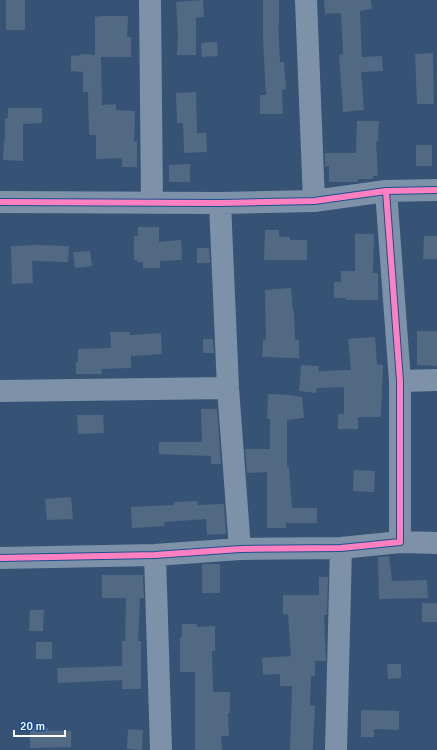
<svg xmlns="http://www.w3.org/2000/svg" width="437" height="750" font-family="Signika,sans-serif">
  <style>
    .building { fill: #526984 }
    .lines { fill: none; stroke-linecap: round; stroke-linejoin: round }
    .minor { stroke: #7d92a8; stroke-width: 22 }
    .cycleway-casing { stroke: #1b4f8f; stroke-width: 8 }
    .cycleway { stroke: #ff80c0; stroke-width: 6 }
  </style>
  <rect width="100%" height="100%" fill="#365274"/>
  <path class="building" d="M 6,0 L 25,0 L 25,30 L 6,30 Z
    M 203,0 L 204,17 L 196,18 L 196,55 L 177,55 L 178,33 L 176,2 Z
    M 263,0 L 279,0 L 279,24 L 278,24 L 280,62 L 284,62 L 286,89 L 282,90 L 283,114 L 260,114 L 260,95 L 266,95 L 263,39 Z
    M 324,0 L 371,0 L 372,9 L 360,11 L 362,57 L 382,56 L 383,71 L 361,72 L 364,110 L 343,112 L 339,55 L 343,54 L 341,13 L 325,14 Z
    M 101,16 L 128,16 L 127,37 L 131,37 L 131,57 L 101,57 L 102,105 L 116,104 L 116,110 L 135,111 L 134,141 L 137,141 L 137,167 L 122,167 L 122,158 L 96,159 L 96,135 L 89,135 L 88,92 L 83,92 L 83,72 L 71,71 L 71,55 L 79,56 L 80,54 L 95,55 L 95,17 Z
    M 217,42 L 218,56 L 202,57 L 201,43 Z
    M 433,53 L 434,104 L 417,104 L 415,54 Z
    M 196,92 L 197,133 L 206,133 L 207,152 L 184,153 L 183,123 L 177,123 L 176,93 Z
    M 8,108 L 42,108 L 42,123 L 23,124 L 23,161 L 3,160 L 4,140 L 5,140 L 5,118 L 8,118 Z
    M 357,121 L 379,121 L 378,141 L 376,141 L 378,176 L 373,176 L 373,179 L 358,179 L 357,182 L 329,182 L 329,166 L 325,166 L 325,153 L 356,153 Z
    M 416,145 L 432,145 L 432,166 L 416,166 Z
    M 190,164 L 190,182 L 169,182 L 169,165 Z
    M 138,227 L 159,227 L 159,242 L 181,240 L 182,260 L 160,261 L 160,268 L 143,268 L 143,262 L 137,262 L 137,260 L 134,260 L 134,236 L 138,236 Z
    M 265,230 L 279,230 L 279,237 L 290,237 L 290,240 L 307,240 L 307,260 L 264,260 Z
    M 355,234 L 374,234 L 373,273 L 378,273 L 378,300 L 346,300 L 346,298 L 334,298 L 334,282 L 341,282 L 341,271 L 355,271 Z
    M 424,236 L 437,236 L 437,259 L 423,259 Z
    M 38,245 L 69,246 L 68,262 L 32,261 L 33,283 L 12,284 L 11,246 Z
    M 197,248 L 209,248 L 210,263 L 197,263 Z
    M 90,251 L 92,266 L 75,268 L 73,252 Z
    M 291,288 L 293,311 L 294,311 L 295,340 L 299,340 L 299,358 L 262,357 L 263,339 L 266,340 L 265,290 Z
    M 417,331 L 437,331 L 437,366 L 417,365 Z
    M 110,332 L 130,332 L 130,335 L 161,333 L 162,354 L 131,356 L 131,368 L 101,369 L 102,374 L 76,374 L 76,362 L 78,362 L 78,349 L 111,348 Z
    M 375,337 L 377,364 L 383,365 L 381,415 L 380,417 L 358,417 L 358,429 L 338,429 L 338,414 L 344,414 L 344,387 L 317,388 L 316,393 L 299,391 L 301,365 L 319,366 L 318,371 L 351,370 L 348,339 Z
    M 203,339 L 213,339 L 214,353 L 203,353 Z
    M 268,394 L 289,395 L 302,397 L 304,418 L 287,420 L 287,467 L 289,467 L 292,508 L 317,508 L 317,523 L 286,523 L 286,528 L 267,528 L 267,472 L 247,473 L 245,449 L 270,449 L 270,419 L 267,419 Z
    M 201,409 L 217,409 L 221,464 L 211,464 L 211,456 L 159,454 L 159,442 L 202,442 Z
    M 77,415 L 103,415 L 104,433 L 78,434 Z
    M 354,470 L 375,471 L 374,492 L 353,491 Z
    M 71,497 L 73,519 L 47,520 L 45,499 Z
    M 197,501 L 198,505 L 224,504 L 226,534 L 207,535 L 206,519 L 164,522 L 165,526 L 132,528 L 131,507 L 174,505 L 174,502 Z
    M 389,556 L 392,581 L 427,580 L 428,598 L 379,599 L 378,557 Z
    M 202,564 L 220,564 L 220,593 L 202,593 Z
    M 102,575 L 143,575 L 144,598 L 140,598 L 138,641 L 141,641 L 141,689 L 122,689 L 122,680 L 58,683 L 57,668 L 122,666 L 122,641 L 125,641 L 126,598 L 102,598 Z
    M 319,577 L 328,577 L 327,615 L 324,615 L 326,661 L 315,661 L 315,676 L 311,676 L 310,705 L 315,706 L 313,750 L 290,750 L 292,686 L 280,686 L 280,674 L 263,675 L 262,658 L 291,656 L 288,614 L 283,614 L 283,595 L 319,595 Z
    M 422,603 L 437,603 L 437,622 L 422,622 Z
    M 30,610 L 44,610 L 43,631 L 29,631 Z
    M 182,624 L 197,624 L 197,627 L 215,626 L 215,651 L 212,651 L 213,692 L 230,692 L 230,713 L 228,713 L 229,736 L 221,736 L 222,750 L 195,750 L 195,672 L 180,672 L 180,637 L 182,637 Z
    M 36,642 L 52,642 L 52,659 L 36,659 Z
    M 387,664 L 401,664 L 401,678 L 388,679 Z
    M 361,710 L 399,711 L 399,730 L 374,729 L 374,737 L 361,737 Z
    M 30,728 L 48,728 L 48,731 L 71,731 L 71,747 L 30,748 Z
    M 128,729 L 143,730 L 142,750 L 127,749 Z"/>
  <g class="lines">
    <path class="minor" d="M 150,0 L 152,203
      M 306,0 L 314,201
      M 0,202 L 220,203 L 314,201 L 386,191 L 437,190
      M 220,203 L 228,388 L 240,549
      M 400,381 L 437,380
      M 0,391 L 228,388
      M 400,542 L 437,543
      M 155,555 L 161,750
      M 0,558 L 155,555 L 240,549 L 341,548 L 400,542 L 400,381 L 386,191
      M 336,750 L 341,548"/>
    <defs>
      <path id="cycleway" d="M 0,202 L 220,203 L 314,201 L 386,191 L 437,190
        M 0,558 L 155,555 L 240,549 L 341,548 L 400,542 L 400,381 L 386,191"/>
    </defs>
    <use href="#cycleway" class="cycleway-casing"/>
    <use href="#cycleway" class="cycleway"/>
  </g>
  <path d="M14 730v6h51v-6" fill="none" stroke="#ffffff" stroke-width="2"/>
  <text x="20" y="730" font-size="12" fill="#ffffff" stroke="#1b4f8f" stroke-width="3" paint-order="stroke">20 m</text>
</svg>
